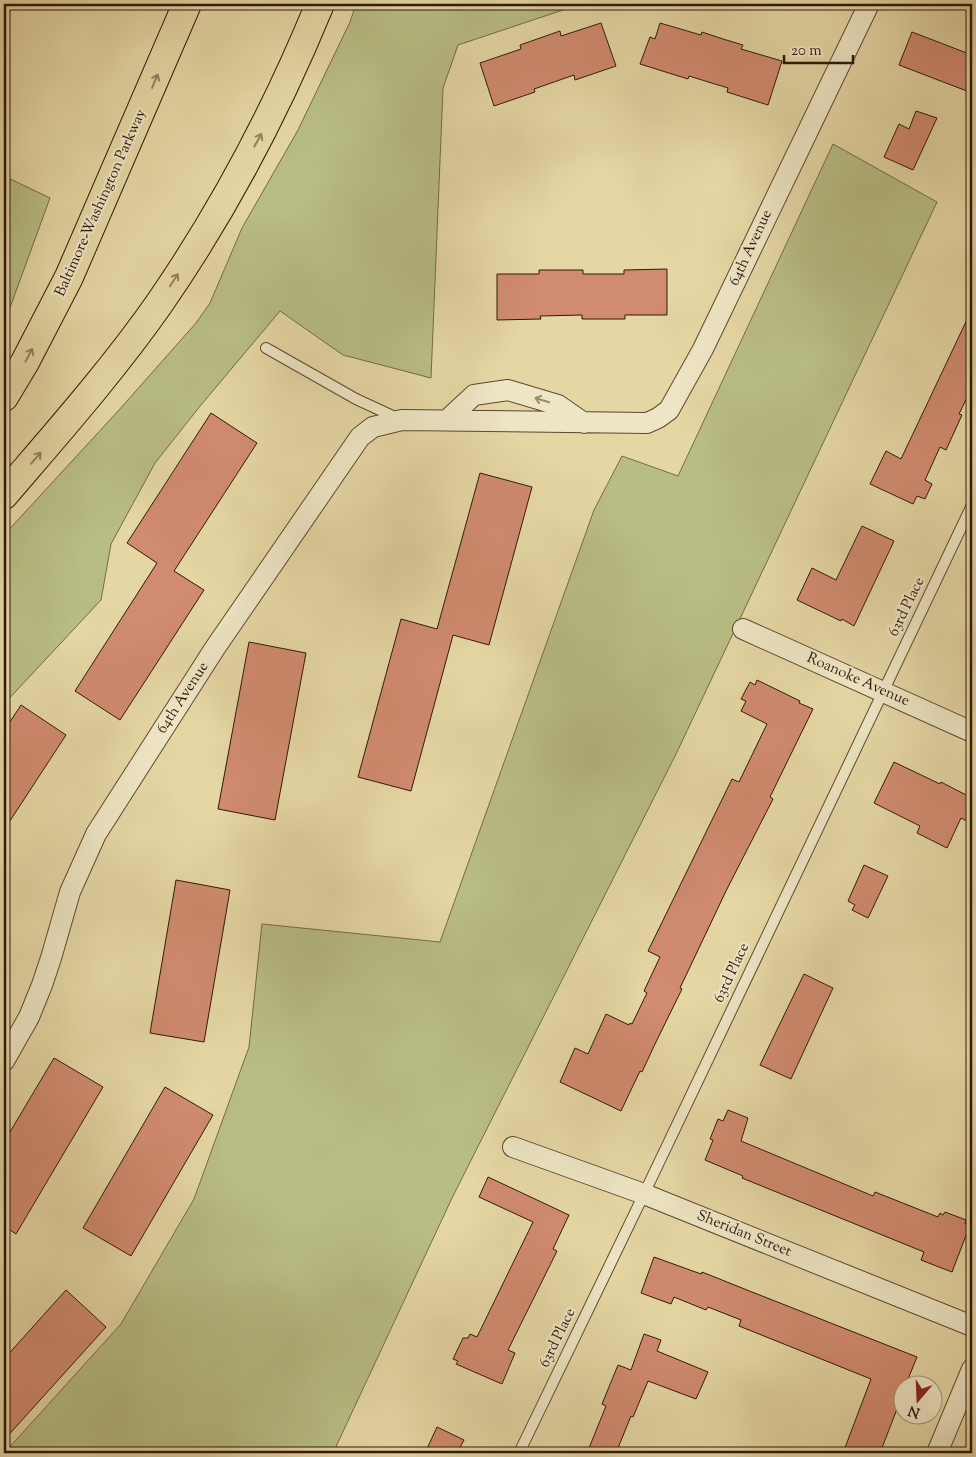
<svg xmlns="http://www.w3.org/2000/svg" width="976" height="1457" font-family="'Sorts Mill Goudy',serif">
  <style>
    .green { fill: #b8bd84; stroke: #746a48 }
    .building { fill: #d18b70; stroke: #2f180b }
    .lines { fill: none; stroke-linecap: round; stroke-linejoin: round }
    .lane-casing { stroke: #5c4831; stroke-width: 12 }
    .street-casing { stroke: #5c4831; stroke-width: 22 }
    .highway-casing { stroke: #2f180b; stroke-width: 30 }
    .lane { stroke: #eee5c4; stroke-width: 10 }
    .street { stroke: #eee5c4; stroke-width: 20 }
    .highway { stroke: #e5d7a4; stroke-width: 28 }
    .oneway { stroke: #93815f }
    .oneway2 { stroke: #988971 }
    .labels { text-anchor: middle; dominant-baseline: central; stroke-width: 4.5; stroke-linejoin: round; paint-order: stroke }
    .street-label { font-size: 15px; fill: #2f180b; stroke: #eee5c4 }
  </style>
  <rect width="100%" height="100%" fill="#e5d7a4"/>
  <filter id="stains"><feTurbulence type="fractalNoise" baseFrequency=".004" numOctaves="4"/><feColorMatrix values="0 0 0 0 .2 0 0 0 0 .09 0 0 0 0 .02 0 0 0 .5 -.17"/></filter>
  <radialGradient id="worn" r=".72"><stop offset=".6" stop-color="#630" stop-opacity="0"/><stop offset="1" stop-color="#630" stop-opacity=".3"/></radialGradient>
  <path class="green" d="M 356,4 L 581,4 L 458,45 L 443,88 L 431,378 L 343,355 L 280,311 L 201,405 L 155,463 L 111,544 L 101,600 L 4,704 L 4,535 L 119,410 L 196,323 L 210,303 L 242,228 L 298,130 L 350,22 Z
    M 833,144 L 937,202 L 677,752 L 452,1198 L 333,1453 L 7,1453 L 6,1451 L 121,1324 L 194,1199 L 249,1047 L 262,924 L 440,942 L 594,510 L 622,456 L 678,476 Z
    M 4,176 L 50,198 L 4,324 Z"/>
  <path class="building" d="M 601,23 L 616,66 L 575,80 L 574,75 L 534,89 L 535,92 L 494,106 L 480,63 L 521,49 L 520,45 L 560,31 L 561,36 Z
    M 660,23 L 701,35 L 702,32 L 723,39 L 743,45 L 741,49 L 782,61 L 768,105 L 727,92 L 728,88 L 689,76 L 688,79 L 640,64 L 650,37 L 655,39 Z
    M 912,32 L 972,55 L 972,93 L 899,65 Z
    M 916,111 L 937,118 L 913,170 L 884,157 L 899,124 L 909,129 Z
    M 667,269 L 667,315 L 625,315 L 625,319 L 582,319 L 582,315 L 540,316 L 541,319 L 497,320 L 497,274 L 539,274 L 539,270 L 583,270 L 583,274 L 624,274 L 624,270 Z
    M 972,309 L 972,387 L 959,414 L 962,415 L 946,450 L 940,447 L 925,480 L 932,484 L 925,499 L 917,496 L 913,504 L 870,484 L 886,451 L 901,459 Z
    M 211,413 L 257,443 L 174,571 L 204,590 L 120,720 L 75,691 L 157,563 L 127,543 Z
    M 480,473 L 532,487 L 489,645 L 453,635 L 411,791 L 358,777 L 401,619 L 437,629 Z
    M 862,526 L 894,541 L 854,626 L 842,619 L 841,621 L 797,600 L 812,568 L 836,580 Z
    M 249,642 L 306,653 L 275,820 L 218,809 Z
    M 757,680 L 800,701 L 799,703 L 813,709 L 770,797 L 773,799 L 726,891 L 680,988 L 682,989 L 655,1044 L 642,1072 L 640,1071 L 621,1111 L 560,1082 L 575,1048 L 588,1054 L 606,1014 L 629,1025 L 630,1023 L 632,1024 L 647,993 L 644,991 L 660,957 L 648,951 L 732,779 L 739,782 L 767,724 L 741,711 L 746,701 L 741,699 L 750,682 L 755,685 Z
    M 21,705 L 66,735 L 4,830 L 4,731 Z
    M 894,762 L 940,784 L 941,782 L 972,798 L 972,810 L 967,821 L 961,818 L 947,848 L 917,833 L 920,826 L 874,803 Z
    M 864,865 L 888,876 L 868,918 L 852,910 L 855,905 L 848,901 Z
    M 176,880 L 230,890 L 204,1042 L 150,1033 Z
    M 804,974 L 833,988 L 791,1079 L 760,1065 Z
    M 54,1058 L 103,1087 L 16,1234 L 4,1226 L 4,1142 Z
    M 165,1087 L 213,1115 L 131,1256 L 83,1228 Z
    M 728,1110 L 748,1118 L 741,1141 L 873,1196 L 875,1192 L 938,1217 L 940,1213 L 943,1215 L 945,1212 L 966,1220 L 965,1224 L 970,1225 L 952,1272 L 921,1260 L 924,1252 L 742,1178 L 743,1176 L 705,1160 L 713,1140 L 710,1139 L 718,1119 L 723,1121 Z
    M 488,1177 L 569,1215 L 553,1249 L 557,1251 L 508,1350 L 515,1353 L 502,1384 L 456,1364 L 458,1361 L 453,1359 L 463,1338 L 468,1338 L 470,1334 L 477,1337 L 533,1222 L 479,1197 Z
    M 654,1257 L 701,1274 L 702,1272 L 752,1292 L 917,1357 L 906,1384 L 904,1384 L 904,1391 L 880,1453 L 843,1453 L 871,1379 L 739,1326 L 741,1320 L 708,1307 L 706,1310 L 674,1297 L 671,1304 L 641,1293 Z
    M 66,1290 L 106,1327 L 4,1440 L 4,1359 Z
    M 644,1334 L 661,1340 L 657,1351 L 708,1372 L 696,1399 L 648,1381 L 633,1417 L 631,1416 L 616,1453 L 587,1453 L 606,1406 L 602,1404 L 618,1365 L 631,1370 Z
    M 437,1427 L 464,1440 L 457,1453 L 425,1453 Z"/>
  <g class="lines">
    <defs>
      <path id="lane" d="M 266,348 L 356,399 L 397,418
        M 519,1453 L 644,1194 L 972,505"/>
      <path id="street" d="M 447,420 L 474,395 L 508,390 L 558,405 L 584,423
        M 743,629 L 972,732
        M 4,1061 L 29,1017 L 42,985 L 51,958 L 70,892 L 96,834 L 215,648 L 360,437 L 373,427 L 402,420 L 647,423 L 658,418 L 669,410 L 703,349 L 869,4
        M 513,1147 L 644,1194 L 972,1326
        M 937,1453 L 972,1369"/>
      <path id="highway" d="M 4,397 L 25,362 L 69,277 L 187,4
        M 4,495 C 57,433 112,371 159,304 C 224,210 277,109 320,4"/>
    </defs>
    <use href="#lane" class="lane-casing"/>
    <use href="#street" class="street-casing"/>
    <use href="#highway" class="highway-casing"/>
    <use href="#lane" class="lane"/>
    <use href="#street" class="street"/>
    <use href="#highway" class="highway"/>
  </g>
  <defs><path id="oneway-shaft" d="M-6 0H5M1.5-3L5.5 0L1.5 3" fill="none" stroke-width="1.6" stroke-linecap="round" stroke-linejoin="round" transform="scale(1.25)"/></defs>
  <g class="oneway">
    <use href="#oneway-shaft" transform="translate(155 81) rotate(-67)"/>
    <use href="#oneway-shaft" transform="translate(258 140) rotate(-61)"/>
    <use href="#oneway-shaft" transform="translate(174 280) rotate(-57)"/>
    <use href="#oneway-shaft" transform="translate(29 355) rotate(-62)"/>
    <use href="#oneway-shaft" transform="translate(36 458) rotate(-49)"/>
  </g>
  <use class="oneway2" href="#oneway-shaft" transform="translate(542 400) rotate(-163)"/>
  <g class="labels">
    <g class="street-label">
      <text transform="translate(101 203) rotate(-66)">Baltimore-Washington Parkway</text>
      <text transform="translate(751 248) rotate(-65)">64th Avenue</text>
      <text transform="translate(907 607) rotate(-64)">63rd Place</text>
      <text transform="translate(858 680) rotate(24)">Roanoke Avenue</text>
      <text transform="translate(183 698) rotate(-57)">64th Avenue</text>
      <text transform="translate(732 973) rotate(-65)">63rd Place</text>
      <text transform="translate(744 1234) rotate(22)">Sheridan Street</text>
      <text transform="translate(558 1338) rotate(-64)">63rd Place</text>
    </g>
  </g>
  <rect width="976" height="1457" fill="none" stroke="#e5d7a4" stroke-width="20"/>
  <rect x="5" y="5" width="966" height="1447" fill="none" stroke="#2f180b" stroke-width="2.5"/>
  <rect x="10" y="10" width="956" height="1437" fill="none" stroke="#2f180b"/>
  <g transform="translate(918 1400) rotate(199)"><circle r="24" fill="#eee5c4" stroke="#a2937a"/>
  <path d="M0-4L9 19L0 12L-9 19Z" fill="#8f2418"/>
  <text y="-8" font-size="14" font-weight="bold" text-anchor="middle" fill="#2f180b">N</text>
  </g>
  <path d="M784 55v8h69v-8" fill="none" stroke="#2f180b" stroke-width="2.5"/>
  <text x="791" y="55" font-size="15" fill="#2f180b" stroke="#eee5c4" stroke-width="4" paint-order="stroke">20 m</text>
  <rect width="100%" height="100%" filter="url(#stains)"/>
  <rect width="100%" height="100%" fill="url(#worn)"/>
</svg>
